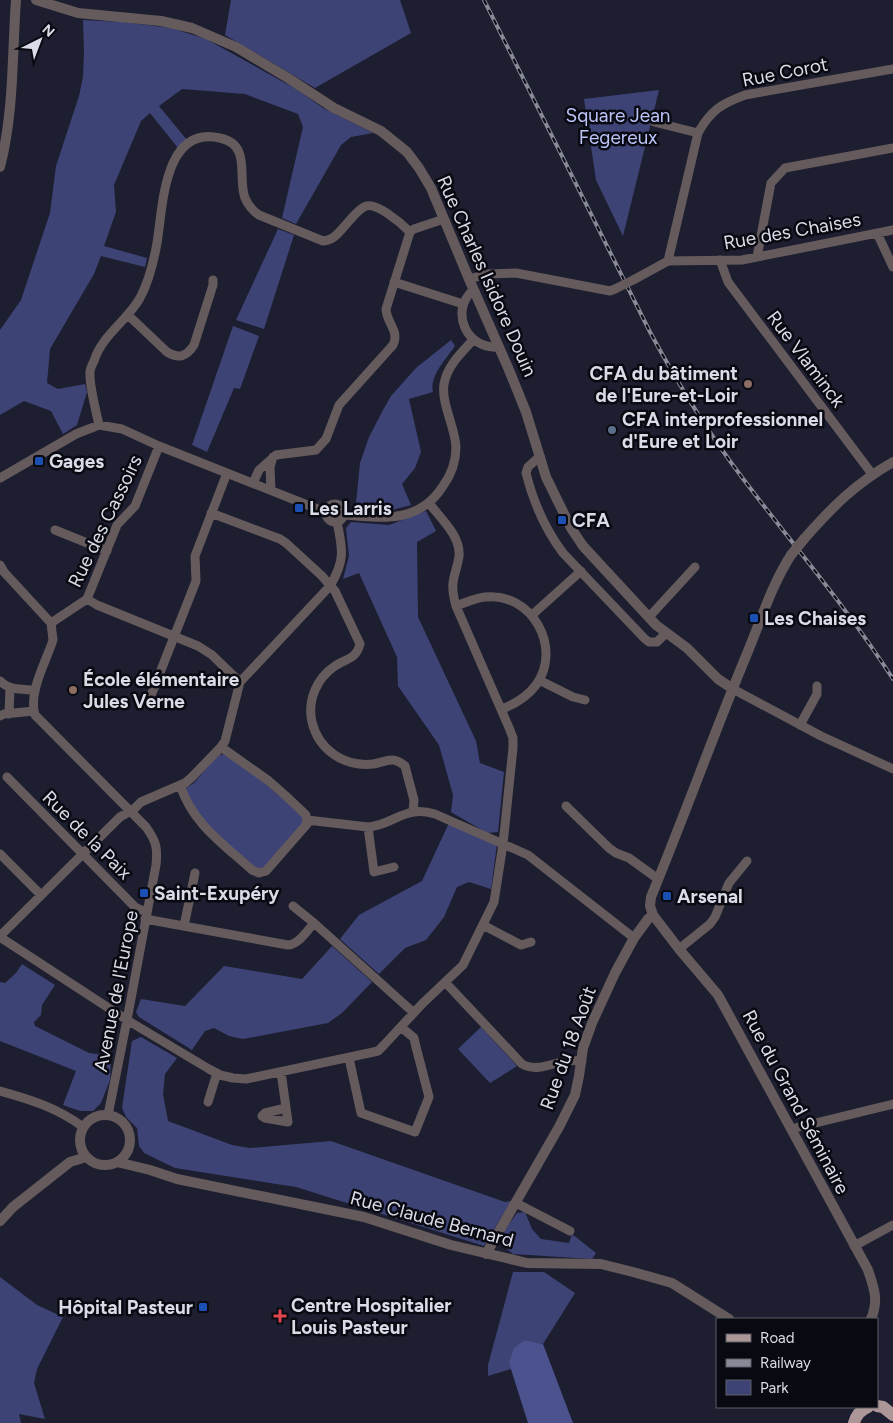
<svg xmlns="http://www.w3.org/2000/svg" width="893" height="1423" font-family="Figtree,sans-serif">
  <style>
    .green { fill: #3e4376 }
    .forest { fill: #4c528d }
    .lines { fill: none; stroke-linecap: round; stroke-linejoin: round }
    .minor { stroke: #665b5c; stroke-width: 9 }
    .tertiary { stroke: #665b5c; stroke-width: 10 }
    .primary { stroke: #ac9697; stroke-width: 12 }
    .rail-casing { stroke: #888a98; stroke-width: 4 }
    .rail { stroke: #090a11; stroke-width: 2; stroke-dasharray: 5.5; stroke-linecap: butt }
    .minor-bridge { stroke: #665b5c; stroke-width: 9 }
    .tertiary-bridge { stroke: #665b5c; stroke-width: 10 }
    .education-dot { fill: #8d6e63; stroke: #090a11; stroke-width: 2 }
    .service-dot { fill: #5c6f8a; stroke: #090a11; stroke-width: 2 }
    .transit-dot { fill: #1a4fb4; stroke: #090a11; stroke-width: 2 }
    .health-dot { fill: #e0444e; stroke: #090a11; stroke-width: 2 }
    .labels { text-anchor: middle; dominant-baseline: central; stroke-width: 5; stroke-linejoin: round; paint-order: stroke }
    .street-label { font-size: 19px; fill: #d9dbe6; stroke: #090a11 }
    .park-label { font-size: 19px; fill: #bbc3f9; stroke: #090a11 }
    .poi-label { font-size: 19px; font-weight: bold; fill: #d9dbe6; stroke: #090a11; text-anchor: start }
  </style>
  <rect width="100%" height="100%" fill="#1d1f30"/>
  <path class="green" d="M 231,0 L 400,0 L 411,33 L 315,88 L 225,35 Z
    M 83,20 L 123,22 L 171,28 L 206,39 L 296,89 L 323,108 L 373,133 L 351,137 L 341,145 L 296,224 L 282,218 L 303,127 L 298,114 L 245,94 L 182,89 L 159,106 L 187,140 L 178,148 L 150,113 L 141,121 L 114,185 L 116,212 L 104,246 L 147,258 L 145,267 L 101,256 L 94,274 L 50,349 L 47,383 L 58,389 L 85,384 L 87,392 L 77,425 L 63,434 L 51,411 L 24,401 L 0,415 L 0,330 L 21,300 L 50,213 L 56,166 L 79,96 L 83,77 L 84,51 Z
    M 659,90 L 623,236 L 596,180 L 584,99 Z
    M 278,229 L 294,235 L 264,329 L 236,320 Z
    M 233,326 L 259,336 L 240,389 L 234,388 L 207,452 L 192,445 Z
    M 451,340 L 455,346 C 447,358 429,376 433,392 L 409,399 L 421,452 L 415,468 L 402,484 L 411,505 L 392,510 L 371,508 L 356,503 L 360,463 L 369,437 L 383,410 L 391,396 L 416,368 Z
    M 426,511 L 436,531 L 417,542 L 418,617 L 476,741 L 480,763 L 504,772 L 498,832 L 487,833 L 451,812 L 453,795 L 439,745 L 398,686 L 397,657 L 359,573 L 343,579 L 349,556 L 346,528 L 351,522 L 389,525 Z
    M 225,754 L 264,782 L 303,817 L 303,824 L 268,866 L 258,869 L 251,864 L 207,826 L 190,803 L 186,788 L 194,783 L 218,755 Z
    M 449,823 L 497,844 L 491,889 L 469,882 L 457,887 L 444,917 L 426,940 L 405,948 L 379,974 L 340,939 L 359,915 L 422,881 Z
    M 332,946 L 372,982 L 342,1013 L 328,1023 L 243,1039 L 229,1036 L 214,1028 L 205,1031 L 192,1050 L 139,1017 L 136,1012 L 141,999 L 185,1006 L 224,966 L 302,979 Z
    M 22,964 L 55,985 L 42,1005 L 41,1015 L 34,1022 L 35,1026 L 89,1053 L 111,1056 L 110,1080 L 101,1103 L 93,1111 L 80,1111 L 63,1105 L 76,1071 L 0,1041 L 0,982 L 5,983 L 16,973 Z
    M 481,1027 L 517,1066 L 490,1083 L 458,1049 Z
    M 141,1037 L 177,1058 L 165,1074 L 163,1094 L 168,1121 L 232,1145 L 250,1148 L 331,1141 L 505,1202 L 511,1201 L 484,1246 L 296,1187 L 175,1168 L 144,1153 L 139,1146 L 137,1128 L 126,1117 L 122,1108 L 132,1041 Z
    M 525,1212 L 532,1229 L 541,1239 L 569,1243 L 572,1234 L 596,1253 L 592,1259 L 513,1254 C 493,1239 506,1229 517,1213 Z
    M 513,1272 L 544,1272 L 575,1293 L 543,1344 L 525,1340 L 509,1363 L 511,1369 L 488,1376 L 488,1365 Z
    M 0,1277 L 37,1305 L 63,1317 L 37,1369 L 34,1383 L 45,1419 L 19,1414 L 21,1423 L 0,1423 Z"/>
  <path class="forest" d="M 525,1340 L 543,1344 L 573,1423 L 528,1423 L 509,1363 L 514,1348 Z"/>
  <g class="lines">
    <path class="minor" d="M 654,122 L 698,133
      M 410,232 L 414,229 L 444,219
      M 877,233 L 893,267
      M 757,257 L 771,183 L 785,168 L 893,148
      M 720,260 L 728,282 L 872,474
      M 668,261 L 698,133 C 711,110 721,104 745,95 L 893,69
      M 469,279 L 487,274 L 516,273 L 605,290 L 610,291 L 615,289
      M 635,279 L 668,261 L 742,260 L 893,230
      M 394,282 L 463,304
      M 473,290 C 449,312 467,350 499,347
      M 128,315 L 167,352 C 179,359 186,357 194,345 L 213,285 L 213,280
      M 99,425 C 96,411 89,385 90,372 C 90,369 92,365 94,361 C 102,335 127,321 140,298 C 148,283 154,260 157,243 C 163,208 163,125 220,138 C 252,145 237,177 245,198 C 248,205 253,211 259,215 L 323,241 C 332,240 336,236 342,229 C 349,222 356,211 364,207 C 375,200 402,224 410,232
      M 540,456 L 528,467 L 526,473 C 533,501 545,529 563,553 L 645,639 L 649,642 L 657,642 L 666,633
      M 0,478 L 76,434 L 99,425 L 122,429 L 159,446 L 325,512
      M 253,483 L 259,470 L 276,455 L 316,450 L 326,439 L 339,405 L 393,345 C 400,331 386,322 386,309 L 410,232
      M 271,490 L 270,467 L 273,457
      M326 513a9 9 0 1 1 18 0a9 9 0 1 1-18 0Z
      M 211,513 L 280,539 L 286,543 L 322,576 L 335,591 L 360,644 C 356,660 346,658 335,666 C 317,678 307,700 312,722 C 319,751 345,767 373,764 C 386,762 392,755 405,766 L 414,800 L 413,812
      M 344,515 C 382,518 419,524 443,486 C 451,475 456,461 456,447 C 455,427 441,403 444,384 C 447,366 462,352 473,340
      M 55,530 L 107,551
      M 0,565 L 4,572 L 51,623 L 53,640 C 46,662 28,692 35,715 L 146,827 C 156,841 158,848 156,865 L 127,1020 L 108,1115
      M 87,599 L 97,605 L 198,646 L 212,655 L 240,682
      M 456,606 C 465,603 475,598 485,597 C 532,592 563,648 536,685 C 527,697 515,704 502,709
      M 532,615 L 581,571
      M 649,617 L 695,567
      M 51,623 L 87,599 L 117,525 L 135,506 L 159,446
      M 539,680 L 573,697 L 585,700
      M 0,681 C 10,691 22,689 35,690
      M 733,689 L 821,736 L 893,769
      M 150,698 L 196,581 L 195,556 L 227,473
      M 9,714 L 10,688
      M 0,716 L 4,714 L 34,711
      M 800,725 L 817,694 L 817,686
      M 7,777 L 135,907 L 141,910 L 147,911
      M 180,785 C 193,824 222,843 252,870 L 259,873 L 266,871 L 307,824 L 306,815 L 286,796 L 269,781 L 221,747
      M 566,806 L 609,848 L 616,853 L 629,858 L 658,879
      M 307,820 L 368,827 C 386,826 398,814 414,812 C 421,811 428,812 435,814 L 528,855 L 634,938
      M 368,827 L 374,872 L 394,867
      M 0,854 L 41,895
      M 293,906 L 314,923
      M 145,919 L 288,945 C 299,944 307,931 314,923 L 414,1013
      M 483,925 L 521,945 L 531,942
      M 184,926 L 195,873
      M 0,936 L 120,817 L 134,809 L 141,802 L 185,783 L 191,778 L 221,747 L 225,741 L 240,682 L 330,586 C 345,561 343,550 337,522
      M 0,937 L 127,1020 L 209,1069 L 220,1075 L 233,1078 L 246,1079 L 369,1053 L 378,1051 L 384,1045 L 422,1004 L 463,965 L 494,902 L 503,844 L 513,748 L 513,738 L 510,730 L 456,606 C 454,599 452,591 453,583 C 454,574 458,565 459,556 C 461,536 440,518 429,503
      M 679,949 L 710,924 L 715,917 L 729,883 L 747,861
      M 445,982 L 522,1064 C 535,1072 552,1064 565,1061 C 570,1060 577,1061 582,1061
      M 349,1058 L 361,1113 L 415,1132 L 429,1097 L 415,1043 L 414,1038 L 401,1027
      M 0,1091 C 29,1099 58,1108 83,1127
      M 208,1102 L 217,1073
      M 262,1116 L 265,1118 L 288,1122 L 281,1072
      M 262,1116 L 265,1113 L 286,1108
      M 791,1129 L 893,1104
      M 516,1203 L 570,1231
      M 854,1246 L 893,1225"/>
    <path class="tertiary" d="M 36,0 L 78,13 L 161,21 L 192,28 L 236,47 L 288,78 L 334,108 L 381,131 L 407,152 L 419,168 L 431,188 L 469,279 L 509,370 L 526,412 L 546,477 L 571,528 L 583,546 L 656,625 L 687,648 L 718,679 L 733,689
      M 0,167 C 14,113 12,56 16,0
      M 804,539 C 833,506 855,484 893,462
      M 653,915 L 679,949 L 718,995 L 868,1270 C 874,1288 879,1300 871,1319
      M80 1140a25 25 0 1 1 50 0a25 25 0 1 1-50 0Z
      M 117,1162 L 150,1170 L 177,1179 L 364,1217 L 451,1245 L 527,1263 L 601,1264 L 633,1272 L 672,1283 L 729,1319
      M 0,1221 L 13,1207 L 70,1162 L 86,1157
      M 486,1254 L 559,1127 L 575,1095 L 579,1076 L 583,1048 L 592,1023 L 615,973 L 634,938 L 648,919 L 653,915 L 650,906 L 651,897 C 684,817 713,736 746,656 C 760,623 771,586 791,555"/>
    <path class="primary" d="M 877,1406 L 883,1407 L 893,1415
      M 854,1423 C 856,1415 861,1410 868,1407"/>
    <defs>
      <path id="rail" d="M 484,0 L 650,332 C 678,384 709,434 744,480 C 794,546 848,609 893,679"/>
    </defs>
    <use href="#rail" class="rail-casing"/>
    <use href="#rail" class="rail"/>
    <path class="minor-bridge" d="M 615,289 L 635,279"/>
    <path class="tertiary-bridge" d="M 791,555 L 804,539"/>
  </g>
  <g class="education-dot">
    <circle cx="748" cy="384" r="5"/>
    <circle cx="73" cy="690" r="5"/>
  </g>
  <circle class="service-dot" cx="612" cy="430" r="5"/>
  <g class="transit-dot">
    <rect x="34" y="456" width="10" height="10" rx="2.5"/>
    <rect x="294" y="503" width="10" height="10" rx="2.5"/>
    <rect x="557" y="515" width="10" height="10" rx="2.5"/>
    <rect x="749" y="613" width="10" height="10" rx="2.5"/>
    <rect x="139" y="888" width="10" height="10" rx="2.5"/>
    <rect x="662" y="891" width="10" height="10" rx="2.5"/>
    <rect x="198" y="1302" width="10" height="10" rx="2.5"/>
  </g>
  <path class="health-dot" d="M277.5 1308.5h5v5h5v5h-5v5h-5v-5h-5v-5h5z"/>
  <g class="labels">
    <g class="street-label">
      <text transform="translate(785 72) rotate(-11)">Rue Corot</text>
      <text transform="translate(792 231) rotate(-10)">Rue des Chaises</text>
      <text transform="translate(487 276) rotate(66)">Rue Charles Isidore Douin</text>
      <text transform="translate(806 359) rotate(53)">Rue Vlaminck</text>
      <text transform="translate(105 521) rotate(-64)">Rue des Cassoirs</text>
      <text transform="translate(87 835) rotate(45)">Rue de la Paix</text>
      <text transform="translate(116 991) rotate(-79)">Avenue de l'Europe</text>
      <text transform="translate(568 1048) rotate(-70)">Rue du 18 Août</text>
      <text transform="translate(796 1102) rotate(62)">Rue du Grand Séminaire</text>
      <text transform="translate(432 1219) rotate(15)">Rue Claude Bernard</text>
    </g>
    <g class="park-label">
      <text x="618" y="115">Square Jean<tspan x="618" dy="22">Fegereux</tspan></text>
    </g>
    <g class="poi-label">
      <text x="738" y="373" text-anchor="end">CFA du bâtiment<tspan x="738" dy="22">de l'Eure-et-Loir</tspan></text>
      <text x="622" y="419">CFA interprofessionnel<tspan x="622" dy="22">d'Eure et Loir</tspan></text>
      <text x="49" y="461">Gages</text>
      <text x="309" y="508">Les Larris</text>
      <text x="572" y="520">CFA</text>
      <text x="764" y="618">Les Chaises</text>
      <text x="83" y="679">École élémentaire<tspan x="83" dy="22">Jules Verne</tspan></text>
      <text x="154" y="893">Saint-Exupéry</text>
      <text x="677" y="896">Arsenal</text>
      <text x="291" y="1305">Centre Hospitalier<tspan x="291" dy="22">Louis Pasteur</tspan></text>
      <text x="193" y="1307" text-anchor="end">Hôpital Pasteur</text>
    </g>
  </g>
  <rect x="716" y="1318" width="162" height="90" fill="#090a11" stroke="#5c5e66"/>
  <rect x="726" y="1334" width="25" height="8" fill="#ac9697" stroke="#5c5e66"/>
  <text x="760" y="1343" font-size="15" fill="#d9dbe6">Road</text>
  <rect x="726" y="1359" width="25" height="8" fill="#888a98" stroke="#5c5e66"/>
  <text x="760" y="1368" font-size="15" fill="#d9dbe6">Railway</text>
  <rect x="726" y="1380" width="25" height="15" fill="#3e4376" stroke="#5c5e66"/>
  <text x="760" y="1393" font-size="15" fill="#d9dbe6">Park</text>
  <g transform="translate(40 40) rotate(42)" stroke="#090a11" stroke-width="4" paint-order="stroke">
  <path d="M0-4L9 19L0 12L-9 19Z" fill="#d9dbe6"/>
  <text y="-8" font-size="14" font-weight="bold" text-anchor="middle" fill="#d9dbe6">N</text>
  </g>
</svg>
